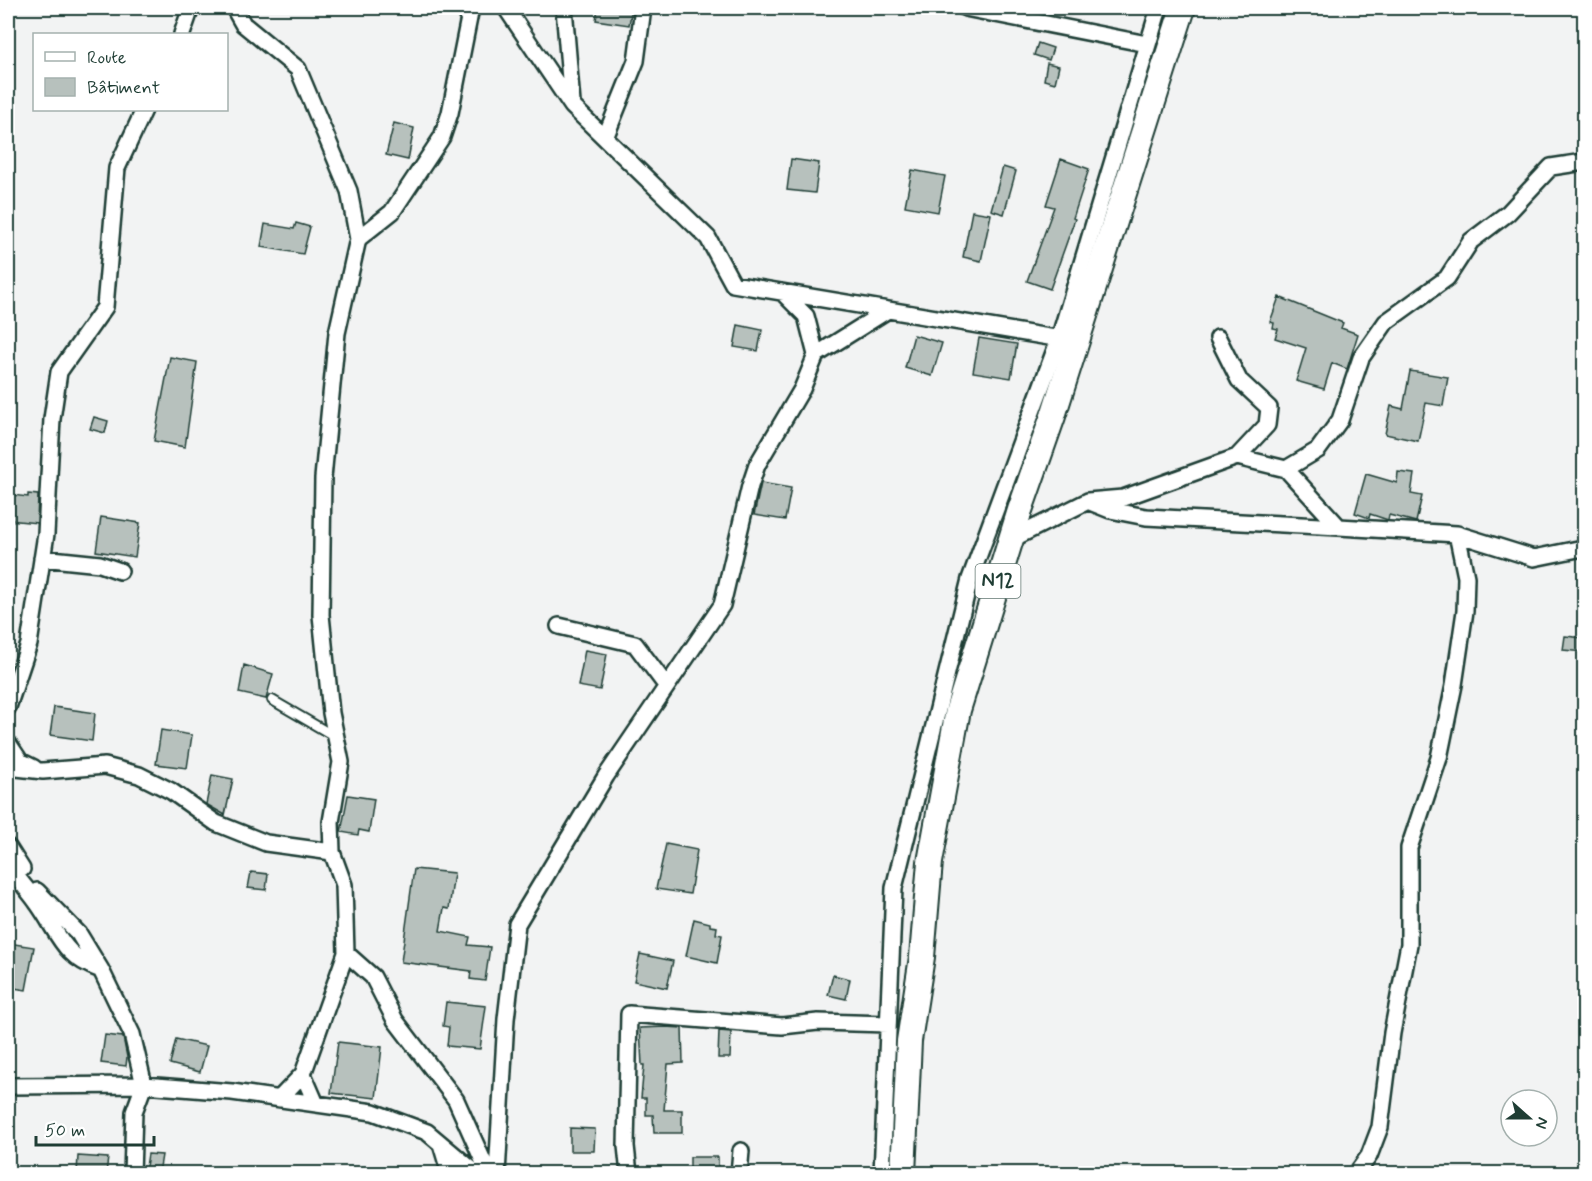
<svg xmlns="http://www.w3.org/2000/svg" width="1592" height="1181" font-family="Mynerve,sans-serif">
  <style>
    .building { fill: #b7c1bd; stroke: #1f3d34; stroke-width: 1.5 }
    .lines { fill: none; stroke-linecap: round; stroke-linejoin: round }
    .lane-casing { stroke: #1f3d34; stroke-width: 12 }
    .street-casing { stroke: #1f3d34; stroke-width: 20 }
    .primary-casing { stroke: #1f3d34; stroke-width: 28 }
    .lane { stroke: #fff; stroke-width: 8 }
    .street { stroke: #fff; stroke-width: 15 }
    .primary { stroke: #fff; stroke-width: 24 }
    .labels { text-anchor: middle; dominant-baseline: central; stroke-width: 6; stroke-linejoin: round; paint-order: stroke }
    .shield { fill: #fff; stroke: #627771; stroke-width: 1.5 }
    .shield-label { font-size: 20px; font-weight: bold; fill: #1f3d34 }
  </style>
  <rect width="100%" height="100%" fill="#f2f3f3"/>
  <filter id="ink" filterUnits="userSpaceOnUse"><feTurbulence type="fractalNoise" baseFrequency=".0167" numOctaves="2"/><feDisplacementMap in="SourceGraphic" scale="12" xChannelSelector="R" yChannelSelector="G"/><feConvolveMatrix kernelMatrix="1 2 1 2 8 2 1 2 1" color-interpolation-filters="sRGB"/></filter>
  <g filter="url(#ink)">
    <path class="building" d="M 598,8 L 632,8 L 629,25 L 596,20 Z
      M 1038,43 L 1053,48 L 1049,60 L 1034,55 Z
      M 1047,63 L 1059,66 L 1055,83 L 1044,80 Z
      M 394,123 L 414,128 L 408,160 L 386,155 Z
      M 791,159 L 819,163 L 815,193 L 787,190 Z
      M 1061,159 L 1089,169 L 1073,218 L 1075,219 L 1050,289 L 1027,281 L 1054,207 L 1046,205 Z
      M 1003,167 L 1016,171 L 1004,214 L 991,210 Z
      M 912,170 L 945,176 L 938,212 L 905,206 Z
      M 972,211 L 991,214 L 981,261 L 963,257 Z
      M 296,223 L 310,227 L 303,254 L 261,247 L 265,224 L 294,229 Z
      M 1279,297 L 1343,323 L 1341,328 L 1358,334 L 1347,369 L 1332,363 L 1324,389 L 1296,381 L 1306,348 L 1275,338 L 1278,329 L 1273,328 L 1274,323 L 1270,322 Z
      M 738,325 L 762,330 L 758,351 L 734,347 Z
      M 914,335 L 942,343 L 932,376 L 905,368 Z
      M 979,338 L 1017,344 L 1011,378 L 973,372 Z
      M 170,357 L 197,362 L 185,447 L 154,441 Z
      M 1410,371 L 1448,377 L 1443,406 L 1426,403 L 1418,441 L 1385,434 L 1391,406 L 1403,409 Z
      M 94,417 L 108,421 L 105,433 L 90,429 Z
      M 1398,472 L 1414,474 L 1411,494 L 1422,496 L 1416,522 L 1389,515 L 1388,520 L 1370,514 L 1369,518 L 1355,513 L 1366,474 L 1397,483 Z
      M 761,483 L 791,488 L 785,520 L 754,515 Z
      M 28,494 L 38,495 L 37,523 L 9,520 L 12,495 L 28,497 Z
      M 101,517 L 140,523 L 135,557 L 96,551 Z
      M 1565,636 L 1584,638 L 1584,652 L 1563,650 Z
      M 585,650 L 607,654 L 600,690 L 578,686 Z
      M 244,665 L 273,674 L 266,699 L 239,693 Z
      M 54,707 L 95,713 L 92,741 L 50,735 Z
      M 161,730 L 192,735 L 187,768 L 156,764 Z
      M 212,775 L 233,779 L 225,815 L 206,804 Z
      M 348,795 L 374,799 L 369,832 L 359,830 L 358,835 L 341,832 Z
      M 666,844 L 697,850 L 690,894 L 656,889 Z
      M 414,869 L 454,873 L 449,909 L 444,908 L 440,931 L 470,937 L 468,945 L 490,947 L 485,981 L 470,979 L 471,971 L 401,962 Z
      M 251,872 L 268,874 L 266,890 L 248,888 Z
      M 694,919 L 710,923 L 710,926 L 717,927 L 716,934 L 722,935 L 717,963 L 686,956 Z
      M 8,943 L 34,947 L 26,990 L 8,987 Z
      M 640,954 L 673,961 L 667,988 L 634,981 Z
      M 833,975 L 850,979 L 846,999 L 828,995 Z
      M 446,1002 L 486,1006 L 480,1049 L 447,1046 L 449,1027 L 443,1026 Z
      M 666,1027 L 682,1028 L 683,1063 L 668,1064 L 664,1110 L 682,1110 L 682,1133 L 654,1133 L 653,1115 L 646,1115 L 646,1098 L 641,1098 L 644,1065 L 642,1065 L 640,1028 Z
      M 719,1031 L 731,1032 L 730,1058 L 718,1058 Z
      M 105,1035 L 123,1037 L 127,1057 L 126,1066 L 101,1063 Z
      M 176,1039 L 207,1046 L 200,1072 L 170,1064 Z
      M 338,1042 L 382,1047 L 376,1098 L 331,1093 Z
      M 570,1128 L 595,1129 L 594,1151 L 570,1151 Z
      M 148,1154 L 162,1155 L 159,1173 L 145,1173 Z
      M 78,1156 L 108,1158 L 106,1173 L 77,1173 Z
      M 690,1157 L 718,1157 L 718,1173 L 690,1173 Z"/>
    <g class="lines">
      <defs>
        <path id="lane" d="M 272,700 L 334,736"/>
        <path id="street" d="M 234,8 L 243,24 L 298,69 L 349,191 L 358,239
          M 506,8 L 572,106 L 708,238 L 733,284 L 1067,340
          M 564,8 L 572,103
          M 965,8 L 1147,44
          M 182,34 L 191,8
          M 605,138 L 636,61 L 643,8
          M 782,292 L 806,316 L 816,355
          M 1218,338 L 1239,380 L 1269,408 L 1267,425 L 1237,457
          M 1286,469 L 1318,450 L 1340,420 L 1361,358 L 1386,322 L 1447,278 L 1471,241 L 1508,213 L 1551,167 L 1584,162
          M 1090,502 L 1110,510 L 1146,517 L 1339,527
          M 1010,540 L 1088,501 L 1123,498 L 1237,457 L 1286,469 L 1339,527 L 1457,534 L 1534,558 L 1578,549
          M 42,558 L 100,564 L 120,571
          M 559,626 L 635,644 L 665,684
          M 8,707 L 29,644 L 46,534 L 52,419 L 59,372 L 105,307 L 117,168 L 144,110
          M 8,743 L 20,761 L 34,768
          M 8,767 L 43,771 L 105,766 L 139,775 L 171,791 L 216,823 L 266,843 L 332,852
          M 8,847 L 22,869
          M 8,862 C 15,878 29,890 38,904 C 60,935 62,956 101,970 L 132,1034 L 144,1085 L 134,1112 L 132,1174
          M 37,891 L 79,934 L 101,970
          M 346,953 L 373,977 L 395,1020 L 456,1100 L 489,1174
          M 303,1074 L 316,1104
          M 8,1086 L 144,1085 L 232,1092 L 373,1112 L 427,1132 L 477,1174
          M 279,1099 L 303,1074 L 346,953 L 344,885 L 332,852 L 331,822 L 341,762 L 331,713 L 321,615 L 323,478 L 337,333 L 358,239 L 392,212 L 442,137 L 450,113 L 471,8
          M 441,1144 L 450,1174
          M 497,1174 L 506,1019 L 517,924 L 606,776 L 722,605 L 750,486 L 757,465 L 802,389 L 816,355 L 888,310
          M 629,1174 L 626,1146 L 629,1014 L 782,1026 L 818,1022 L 888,1024
          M 739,1174 L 741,1151
          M 882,1174 L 894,888 L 970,579 L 1059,339 L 1159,8
          M 1356,1174 L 1369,1156 L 1380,1127 L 1392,1033 L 1409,944 L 1409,848 L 1439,758 L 1454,685 L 1465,611 L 1466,577 L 1457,534"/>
        <path id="primary" d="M 903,1174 L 909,1041 L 922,957 L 930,862 L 958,710 L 1020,510 L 1053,416 L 1183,8"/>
      </defs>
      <use href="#lane" class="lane-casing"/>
      <use href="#street" class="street-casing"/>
      <use href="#primary" class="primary-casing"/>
      <use href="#lane" class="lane"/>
      <use href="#street" class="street"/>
      <use href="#primary" class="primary"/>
    </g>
  </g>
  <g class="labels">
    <rect class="shield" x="975.5" y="564" width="45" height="34" rx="4.5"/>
    <g class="shield-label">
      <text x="998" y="581">N12</text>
    </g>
  </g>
  <rect width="1592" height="1181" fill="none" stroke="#fff" stroke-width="30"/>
  <rect x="15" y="15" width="1562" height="1151" fill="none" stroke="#1f3d34" stroke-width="2" filter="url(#ink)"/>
  <rect x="33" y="33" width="195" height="78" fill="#ffffff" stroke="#a5b1ae" stroke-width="1.5"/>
  <rect x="45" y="52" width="30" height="9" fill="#ffffff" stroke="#a5b1ae" stroke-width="1.5"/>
  <text x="87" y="63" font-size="18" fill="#1f3d34">Route</text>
  <rect x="45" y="78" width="30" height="18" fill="#b7c1bd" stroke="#a5b1ae" stroke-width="1.5"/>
  <text x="87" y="93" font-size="18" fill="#1f3d34">Bâtiment</text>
  <g transform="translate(1529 1118) rotate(111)"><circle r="28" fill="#ffffff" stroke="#a5b1ae" stroke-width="1.5"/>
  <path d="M0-4.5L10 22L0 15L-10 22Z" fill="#1f3d34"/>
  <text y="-9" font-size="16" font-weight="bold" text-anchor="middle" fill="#1f3d34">N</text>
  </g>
  <path d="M36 1136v9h118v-9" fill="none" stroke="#1f3d34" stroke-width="3"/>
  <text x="45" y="1136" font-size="18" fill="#1f3d34" stroke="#ffffff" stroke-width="4.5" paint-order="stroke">50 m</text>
</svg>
